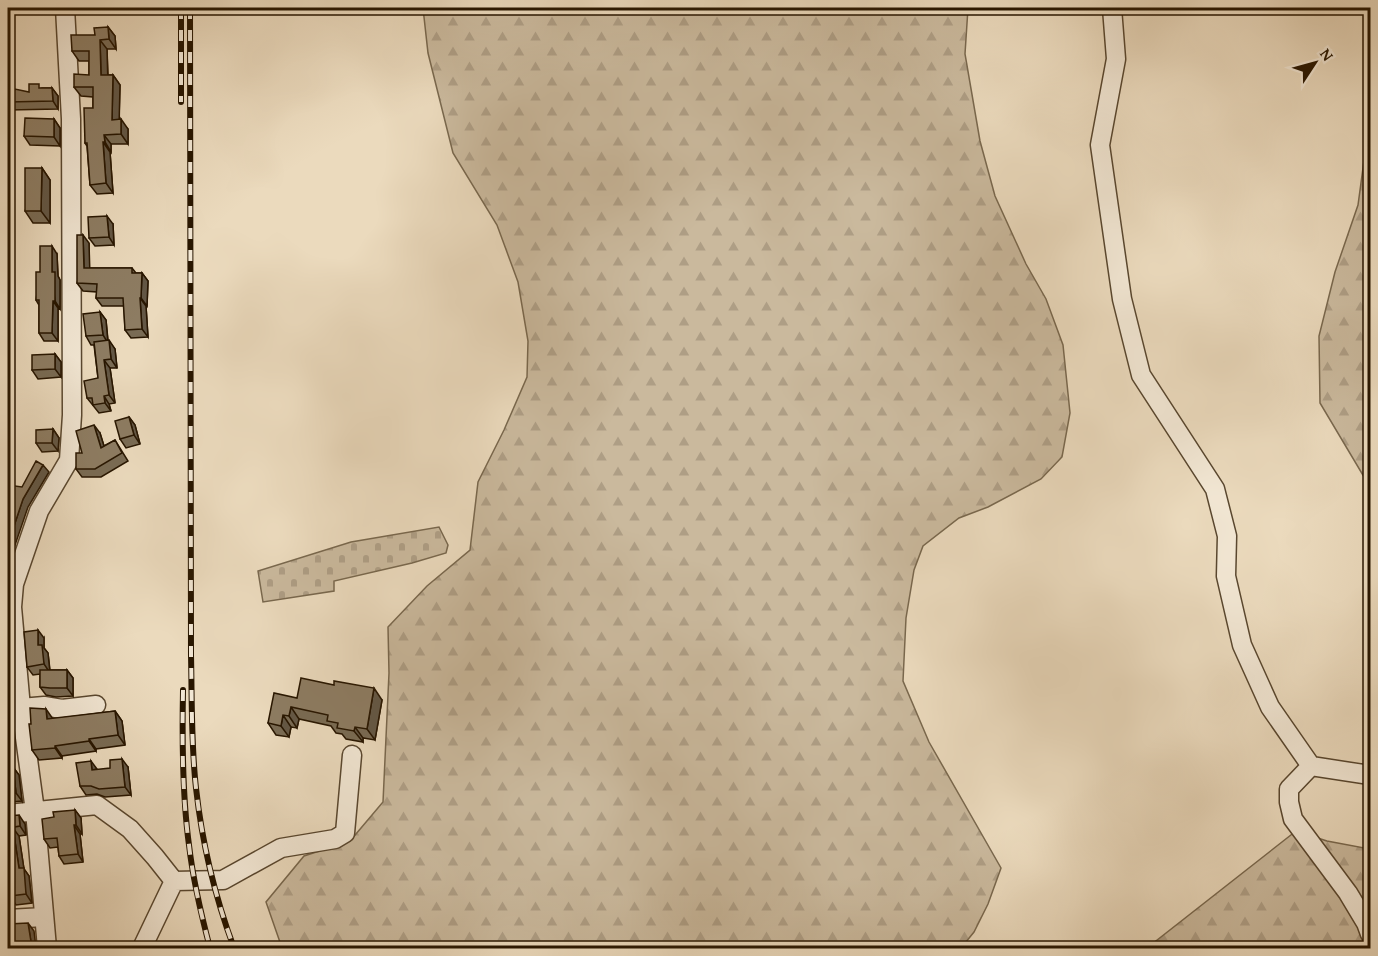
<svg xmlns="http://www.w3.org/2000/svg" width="1378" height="956" font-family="'Gentium Book Plus',serif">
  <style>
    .forest { fill: url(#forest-firs); stroke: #79684e; stroke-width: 1.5 }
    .cemetery { fill: url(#cemetery-stones); stroke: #79684e; stroke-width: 1.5 }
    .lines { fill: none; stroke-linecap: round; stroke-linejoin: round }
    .minor-casing { stroke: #59472f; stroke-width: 21 }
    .minor { stroke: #f2e7d4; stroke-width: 18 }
    .rail-casing { stroke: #281600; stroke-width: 6 }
    .rail { stroke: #f2e7d4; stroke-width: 4; stroke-dasharray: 11; stroke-linecap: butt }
    .wall { fill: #796b54; stroke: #281600; stroke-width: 1.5 }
    .shaded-wall { fill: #635745; stroke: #281600; stroke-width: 1.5 }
    .building { fill: #8d7c62; stroke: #281600; stroke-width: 1.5 }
  </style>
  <defs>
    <pattern id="forest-firs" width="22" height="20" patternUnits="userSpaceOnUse" patternTransform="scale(1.5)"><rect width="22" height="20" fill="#cab99d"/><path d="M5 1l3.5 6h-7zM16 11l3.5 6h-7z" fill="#ae9e85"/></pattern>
    <pattern id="cemetery-stones" width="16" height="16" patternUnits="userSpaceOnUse" patternTransform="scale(1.5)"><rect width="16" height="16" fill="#cab99d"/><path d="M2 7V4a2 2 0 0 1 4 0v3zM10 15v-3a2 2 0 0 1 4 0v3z" fill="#ae9e85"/></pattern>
  </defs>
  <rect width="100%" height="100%" fill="#ebdabd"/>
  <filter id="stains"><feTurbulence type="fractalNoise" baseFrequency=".00333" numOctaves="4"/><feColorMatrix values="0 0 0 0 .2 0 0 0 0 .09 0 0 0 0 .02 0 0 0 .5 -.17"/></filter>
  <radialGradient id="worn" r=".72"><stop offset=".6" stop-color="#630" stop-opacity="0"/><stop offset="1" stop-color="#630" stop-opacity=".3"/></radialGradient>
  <path class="forest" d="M 423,8 L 968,8 L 965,54 L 980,141 L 995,196 L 1026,264 L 1046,299 L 1063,345 L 1070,413 L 1062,457 L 1041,479 L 988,507 L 959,518 L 923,546 L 914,570 L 906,618 L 903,681 L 929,742 L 1001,868 L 988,904 L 974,932 L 961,948 L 282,948 L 266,902 L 304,856 L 350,841 L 383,802 L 389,673 L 388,627 L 427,586 L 470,550 L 478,482 L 504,430 L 527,377 L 528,341 L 518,282 L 497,225 L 453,153 L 428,53 Z
    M 1370,116 L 1370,487 L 1320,403 L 1319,336 L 1335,272 L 1358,205 Z
    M 1296,831 L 1327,841 L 1370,849 L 1370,948 L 1147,948 Z"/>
  <path class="cemetery" d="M 439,527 L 448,545 L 446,553 L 412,563 L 334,581 L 334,591 L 263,602 L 258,571 L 351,542 Z"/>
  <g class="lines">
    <defs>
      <path id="minor" d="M 1112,8 L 1116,59 L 1100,145 L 1122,299 L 1141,375 L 1215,489 L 1227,536 L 1226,576 L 1242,645 L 1270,707 L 1311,766 L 1370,775
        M 21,708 L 44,706 L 62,709 L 96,705
        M 1311,766 L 1289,789 L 1289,802 L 1293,819 L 1348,893 L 1366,923 L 1370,934
        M 8,814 L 97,805 L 130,829 L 155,857 L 174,881
        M 174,881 L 223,880 L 281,848 L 335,839 L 345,833 L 352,755
        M 8,919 L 44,917
        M 47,948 L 35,811 L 21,708 L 12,607 L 14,584 L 39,511 L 69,460 L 72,415 L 71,119 L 65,8
        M 142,948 L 174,881"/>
    </defs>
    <use href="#minor" class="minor-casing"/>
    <use href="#minor" class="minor"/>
    <defs>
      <path id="rail" d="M 181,8 L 181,102
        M 190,8 L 191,655 C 192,699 191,744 196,788 C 202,843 215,897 234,948
        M 183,690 C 182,741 182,794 189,845 C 193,880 201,914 210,948"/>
    </defs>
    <use href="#rail" class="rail-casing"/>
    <use href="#rail" class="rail"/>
  </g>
  <path class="wall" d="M 108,27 L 115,36 L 116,49 L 107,49 L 108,75 L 113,75 L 120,85 L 119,120 L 128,129 L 128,144 L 111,144 L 111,152 L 110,152 L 113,193 L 97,194 L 90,185 L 87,146 L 85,143 L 93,108 L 93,97 L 81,96 L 74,87 L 89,75 L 89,61 L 79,61 L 72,51 L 95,35 Z
    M 42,88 L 52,88 L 58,96 L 58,109 L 8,110 L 8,92 L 29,92 Z
    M 54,119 L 60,128 L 60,146 L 30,145 L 24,136 Z
    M 42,168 L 50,180 L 50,223 L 33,223 L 25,211 Z
    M 113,224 L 114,245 L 95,246 L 89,238 Z
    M 89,243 L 89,268 L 132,268 L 136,273 L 142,273 L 148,281 L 147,306 L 146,306 L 148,337 L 131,338 L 125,330 L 124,306 L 102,306 L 96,298 L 97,292 L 83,291 L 77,283 Z
    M 57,254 L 58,276 L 60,280 L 60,309 L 58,308 L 58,341 L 44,341 L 39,333 L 39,305 L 36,300 L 40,272 Z
    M 100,312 L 106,320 L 108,340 L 115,349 L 117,368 L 110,368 L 115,403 L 109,404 L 111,411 L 99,413 L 87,398 L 98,378 L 94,345 L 91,345 L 86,336 Z
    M 55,354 L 61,362 L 61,377 L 38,379 L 32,370 Z
    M 129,417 L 135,425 L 140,444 L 126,448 L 120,439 Z
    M 53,429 L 59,438 L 58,451 L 42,452 L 36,443 Z
    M 100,433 L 104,446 L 115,440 L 128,461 L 101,477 L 82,477 L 76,469 L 82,453 Z
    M 44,638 L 44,648 L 48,653 L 50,670 L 67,670 L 73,678 L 73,696 L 56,697 L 46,695 L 40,687 L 40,674 L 33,675 L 27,667 Z
    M 297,698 L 382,700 L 375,740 L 363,738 L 363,742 L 346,739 L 342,734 L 336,733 L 331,726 L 299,719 L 297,728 L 291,727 L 289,737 L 276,735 L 268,723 Z
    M 115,711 L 122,721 L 125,745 L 96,749 L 96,751 L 62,756 L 62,758 L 39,760 L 32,750 L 31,724 L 53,719 Z
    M 13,767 L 19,775 L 22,801 L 11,802 L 8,797 L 8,768 Z
    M 128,767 L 131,795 L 105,797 L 97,794 L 86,795 L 80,786 Z
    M 75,810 L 81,818 L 82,834 L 80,834 L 83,862 L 64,864 L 59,856 L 58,847 L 50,848 L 44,839 Z
    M 8,816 L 25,824 L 26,835 L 19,836 L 24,869 L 29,876 L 32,903 L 16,905 L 10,896 Z"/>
  <path class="shaded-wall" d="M 108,27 L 115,36 L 116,49 L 109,39 Z
    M 100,40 L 107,49 L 108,85 L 101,75 Z
    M 113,75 L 120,85 L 119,129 L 112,120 Z
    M 52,88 L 58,96 L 58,109 L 53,101 Z
    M 54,119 L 60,128 L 60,146 L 54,137 Z
    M 121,119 L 128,129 L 128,144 L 121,134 Z
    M 104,135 L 111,144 L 111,152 L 105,142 Z
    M 103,142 L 110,152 L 113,193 L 106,183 Z
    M 42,168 L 50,180 L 50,223 L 41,211 Z
    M 107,216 L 113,224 L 114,245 L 109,237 Z
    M 83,235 L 89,243 L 90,276 L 84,268 Z
    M 52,246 L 57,254 L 58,276 L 60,280 L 60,309 L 55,301 L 52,272 Z
    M 142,273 L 148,281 L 147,306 L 141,298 Z
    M 140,298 L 146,306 L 148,337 L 142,329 Z
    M 53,301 L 58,308 L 58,341 L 52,333 Z
    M 100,312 L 106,320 L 108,343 L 103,335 Z
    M 109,340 L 115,349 L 117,368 L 111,359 Z
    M 55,354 L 61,362 L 61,377 L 55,369 Z
    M 104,360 L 110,368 L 115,403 L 109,395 Z
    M 104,396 L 109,404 L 111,411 L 105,403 Z
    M 129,417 L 135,425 L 140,444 L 134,435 Z
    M 94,425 L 100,433 L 107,456 L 101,448 Z
    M 53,429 L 59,438 L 58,451 L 52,443 Z
    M 43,465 L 49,472 L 28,507 L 13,551 L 8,544 L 23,499 Z
    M 8,550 L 12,556 L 8,568 Z
    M 38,630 L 44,638 L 44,648 L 48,653 L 50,673 L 44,664 L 38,645 Z
    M 67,670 L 73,678 L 73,696 L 67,688 Z
    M 374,688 L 382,700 L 375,740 L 367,729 Z
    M 291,707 L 299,719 L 297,728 L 289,716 Z
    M 46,709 L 53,719 L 47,719 Z
    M 115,711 L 122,721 L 125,745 L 118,735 Z
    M 283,715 L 291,727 L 289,737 L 281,726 Z
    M 355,727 L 363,738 L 363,742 L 354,731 Z
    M 89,739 L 96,749 L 96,751 L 89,741 Z
    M 55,746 L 62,756 L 62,758 L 55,748 Z
    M 122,759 L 128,767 L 131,795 L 125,787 Z
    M 91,761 L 97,769 L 92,770 Z
    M 13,767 L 19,775 L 22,801 L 16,793 Z
    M 75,810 L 81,818 L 82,834 L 76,825 Z
    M 19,815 L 25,824 L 26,835 L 20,826 Z
    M 74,825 L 80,834 L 83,862 L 78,854 Z
    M 13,828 L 19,836 L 24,869 L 29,876 L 32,903 L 26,894 L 19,868 Z
    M 28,923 L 34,931 L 36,948 L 32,948 Z"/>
  <path class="building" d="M 108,27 L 109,39 L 100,40 L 101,75 L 113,75 L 112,120 L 121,119 L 121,134 L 104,135 L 105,142 L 103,142 L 106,183 L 90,185 L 87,143 L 85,143 L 84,108 L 93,108 L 93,87 L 74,87 L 74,74 L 89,75 L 89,51 L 72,51 L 71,35 L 95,35 L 94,28 Z
    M 29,84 L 39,84 L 39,88 L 52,88 L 53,101 L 8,102 L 8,92 L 14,92 L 15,89 L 29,92 Z
    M 25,118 L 54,119 L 54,137 L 24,136 Z
    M 25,168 L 42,168 L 41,211 L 25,211 Z
    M 107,216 L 109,237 L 89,238 L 88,217 Z
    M 77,235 L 83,235 L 84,268 L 132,268 L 132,273 L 142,273 L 141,298 L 140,298 L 142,329 L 125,330 L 123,298 L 96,298 L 97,284 L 77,283 Z
    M 40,246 L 52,246 L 52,272 L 55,272 L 55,301 L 53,301 L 52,333 L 39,333 L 39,300 L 36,300 L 36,272 L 40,272 Z
    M 100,312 L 103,335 L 86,336 L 83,314 Z
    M 109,340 L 111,359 L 104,360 L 109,395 L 104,396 L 105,403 L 93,405 L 92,398 L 87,398 L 84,381 L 98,378 L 94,342 Z
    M 55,354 L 55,369 L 32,370 L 32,355 Z
    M 129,417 L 134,435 L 120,439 L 115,421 Z
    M 94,425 L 101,448 L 115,440 L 122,453 L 95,469 L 76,469 L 76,453 L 82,453 L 76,431 Z
    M 53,429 L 52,443 L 36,443 L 36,430 Z
    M 36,461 L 43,465 L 23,499 L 8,544 L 8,485 L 22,487 Z
    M 38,630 L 38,645 L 42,645 L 44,664 L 27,667 L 24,632 Z
    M 40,670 L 67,670 L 67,688 L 50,688 L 40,687 Z
    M 301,678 L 334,685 L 334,681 L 374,688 L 367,729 L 355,727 L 354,731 L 337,728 L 338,723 L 327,721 L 328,715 L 291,707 L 289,716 L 283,715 L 281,726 L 268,723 L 274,693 L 297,698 Z
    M 30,708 L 46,709 L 47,719 L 115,711 L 118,735 L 89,739 L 89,741 L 55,746 L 55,748 L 32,750 L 29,724 L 31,724 Z
    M 122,759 L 125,787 L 99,789 L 91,786 L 80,786 L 76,763 L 91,761 L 92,770 L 110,768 L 110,760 Z
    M 13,767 L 16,793 L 8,794 L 8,768 Z
    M 75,810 L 76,825 L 74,825 L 78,854 L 59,856 L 57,838 L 44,839 L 42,819 L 54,817 L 53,812 Z
    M 19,815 L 20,826 L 8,828 L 8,816 Z
    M 13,828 L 19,868 L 24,868 L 26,894 L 10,896 L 8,878 L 8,829 Z
    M 28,923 L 32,948 L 8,948 L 8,924 Z"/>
  <rect width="1378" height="956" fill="none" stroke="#ebdabd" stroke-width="30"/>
  <rect x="9" y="9" width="1360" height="938" fill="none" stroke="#281600" stroke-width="3"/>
  <rect x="15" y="15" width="1348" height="926" fill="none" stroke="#281600" stroke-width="1.5"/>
  <g transform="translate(1315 63) rotate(54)" stroke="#f2e7d4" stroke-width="4.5" paint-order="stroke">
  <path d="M0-4.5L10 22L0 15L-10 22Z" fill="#281600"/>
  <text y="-9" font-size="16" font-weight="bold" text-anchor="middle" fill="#281600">N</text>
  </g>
  <rect width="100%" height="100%" filter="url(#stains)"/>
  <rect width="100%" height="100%" fill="url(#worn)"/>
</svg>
